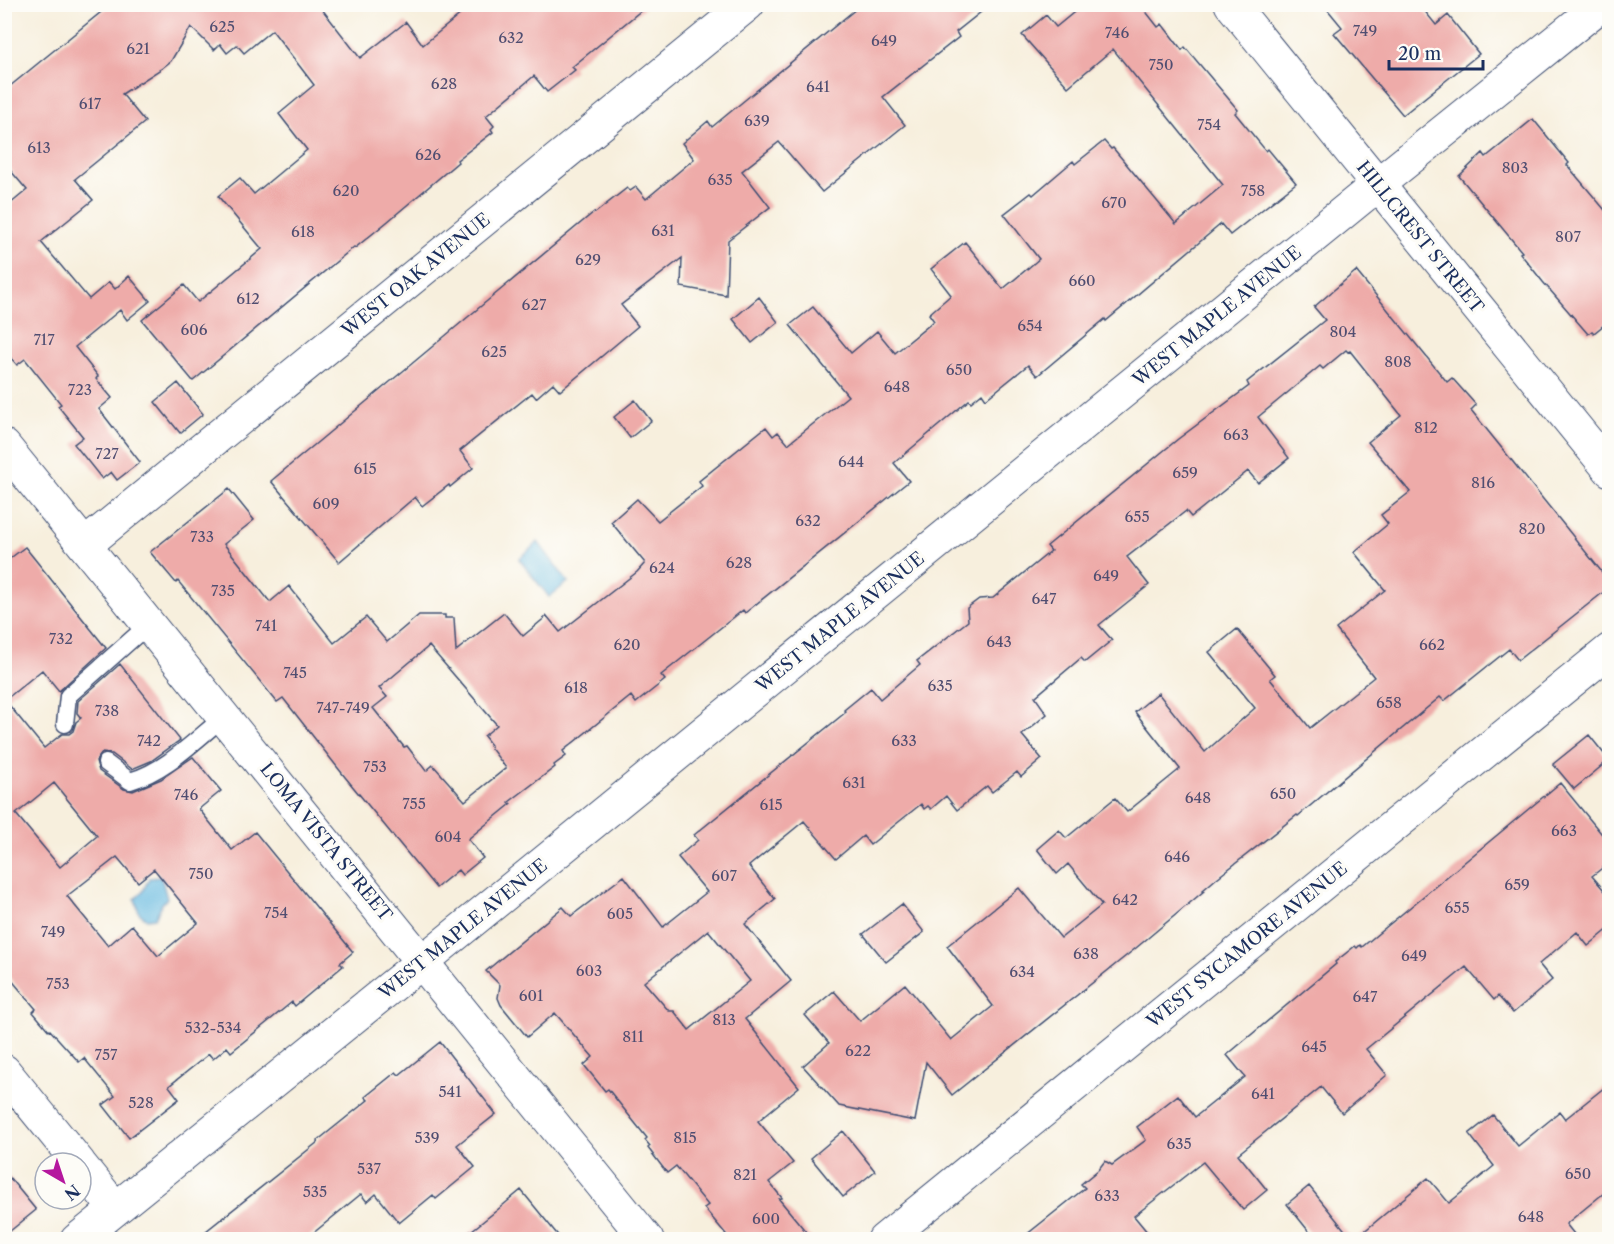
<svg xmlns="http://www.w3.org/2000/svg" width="1614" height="1244" font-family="'Libre Caslon Text',serif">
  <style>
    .water { fill: #65b9e1; stroke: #4074a0; stroke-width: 1.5 }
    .building { fill: #eeaba9; fill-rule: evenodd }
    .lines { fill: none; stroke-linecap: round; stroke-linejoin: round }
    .lane-casing { stroke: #3c4c71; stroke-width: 19 }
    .street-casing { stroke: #3c4c71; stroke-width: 35 }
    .lane { stroke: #fff; stroke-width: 16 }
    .street { stroke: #fff; stroke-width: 33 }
    .labels { text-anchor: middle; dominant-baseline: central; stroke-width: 6; stroke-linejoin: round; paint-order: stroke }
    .number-label { font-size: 15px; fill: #504e71 }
    .street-label { font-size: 18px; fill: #1b2f5e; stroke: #fdfcf7 }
  </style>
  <rect width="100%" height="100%" fill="#fdfcf7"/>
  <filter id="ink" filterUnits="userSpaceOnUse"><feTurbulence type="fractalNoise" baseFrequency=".0167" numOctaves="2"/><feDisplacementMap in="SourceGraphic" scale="12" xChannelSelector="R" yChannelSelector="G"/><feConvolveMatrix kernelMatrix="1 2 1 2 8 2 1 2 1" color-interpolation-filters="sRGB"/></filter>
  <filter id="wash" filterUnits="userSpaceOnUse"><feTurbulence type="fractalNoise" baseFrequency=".008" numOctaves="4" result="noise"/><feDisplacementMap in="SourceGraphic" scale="24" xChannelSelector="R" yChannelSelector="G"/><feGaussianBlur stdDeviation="1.35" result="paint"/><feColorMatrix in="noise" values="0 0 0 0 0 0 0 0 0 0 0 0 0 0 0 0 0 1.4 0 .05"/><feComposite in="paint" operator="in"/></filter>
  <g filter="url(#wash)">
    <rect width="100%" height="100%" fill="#f7efdd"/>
    <path class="water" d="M 538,542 L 568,582 L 549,597 L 519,559 Z
      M 161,877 L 167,898 L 162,904 L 155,918 L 147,919 L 139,913 L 135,899 L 143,891 L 149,878 Z"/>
    <g id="blocks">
      <path class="building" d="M 111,4 L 318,4 L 360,58 L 406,22 L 423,45 L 473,4 L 649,4 L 572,67 L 575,70 L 547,92 L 534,76 L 486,116 L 494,126 L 491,129 L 493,132 L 457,160 L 458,162 L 387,222 L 355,248 L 354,247 L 193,381 L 142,320 L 184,285 L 198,302 L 262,249 L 218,196 L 240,178 L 254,194 L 307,150 L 279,114 L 314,85 L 272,30 L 244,53 L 237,45 L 227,53 L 220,44 L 214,50 L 191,27 L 171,61 L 161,69 L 122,94 L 145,122 L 75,179 L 93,200 L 41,242 L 89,299 L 109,282 L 115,289 L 129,276 L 150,301 L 127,320 L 120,310 L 75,347 L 98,376 L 96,379 L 112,398 L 99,409 L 140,462 L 117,480 L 111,472 L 102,479 L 74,444 L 83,437 L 58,406 L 61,404 L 25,359 L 17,365 L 4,350 L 4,209 L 27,190 L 4,163 L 4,91 Z
        M 862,4 L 991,4 L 956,32 L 959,37 L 883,97 L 905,125 L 822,192 L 779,142 L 742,171 L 770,207 L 728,240 L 726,295 L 681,287 L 682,258 L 621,305 L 638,326 L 560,391 L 553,383 L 536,398 L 532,393 L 460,451 L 473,468 L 450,487 L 449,485 L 422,506 L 415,497 L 339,562 L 271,481 L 594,212 L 595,213 L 627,188 L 630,191 L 636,187 L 646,199 L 694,159 L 682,143 L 708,121 L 712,127 Z
        M 1084,4 L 1140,4 L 1158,27 L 1162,24 L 1182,50 L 1185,47 L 1238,110 L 1235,113 L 1266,151 L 1268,149 L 1296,183 L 1230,235 L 1221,224 L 1106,321 L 1105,319 L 1037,376 L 1028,365 L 986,399 L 982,393 L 971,402 L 969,400 L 894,463 L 909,481 L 745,613 L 743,610 L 661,675 L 665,680 L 636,703 L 631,696 L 563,751 L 566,756 L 554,765 L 555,767 L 509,802 L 511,804 L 468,839 L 483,858 L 462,875 L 458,870 L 436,888 L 345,777 L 283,698 L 277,702 L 178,581 L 176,583 L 150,552 L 229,489 L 254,520 L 224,544 L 270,602 L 289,586 L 334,643 L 366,617 L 387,642 L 419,615 L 445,615 L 445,618 L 454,618 L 456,651 L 504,613 L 523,636 L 547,616 L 560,632 L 637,572 L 645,563 L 611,522 L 637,499 L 658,521 L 702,486 L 699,481 L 766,427 L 773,436 L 778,432 L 788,444 L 848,396 L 790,325 L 813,307 L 851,353 L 877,331 L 895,353 L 934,321 L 929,314 L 951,295 L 931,269 L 965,242 L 1003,289 L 1039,259 L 1004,214 L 1031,193 L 1033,195 L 1073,161 L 1075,164 L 1104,141 L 1111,149 L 1113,148 L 1176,224 L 1223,185 L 1113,49 L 1068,87 L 1022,35 L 1046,15 L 1056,27 ZM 429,646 L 497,725 L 484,736 L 491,745 L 490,747 L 506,768 L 465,801 L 433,765 L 426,771 L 407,746 L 404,747 L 373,708 L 387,697 L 379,688 Z
        M 1323,4 L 1419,4 L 1436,25 L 1448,15 L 1479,54 L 1403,115 L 1334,33 L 1342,27 Z
        M 1533,119 L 1569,163 L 1567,165 L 1610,216 L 1610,320 L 1594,333 L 1592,331 L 1588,334 L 1543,282 L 1520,253 L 1522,252 L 1459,176 L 1483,153 L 1486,157 Z
        M 1356,271 L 1447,382 L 1452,378 L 1476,405 L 1471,410 L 1610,582 L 1610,587 L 1518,660 L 1509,649 L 1444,701 L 1440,697 L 1298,816 L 1297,815 L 1217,878 L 1203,890 L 1204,891 L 1136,948 L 952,1095 L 926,1062 L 915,1121 L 839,1106 L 803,1066 L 829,1043 L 805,1015 L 834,991 L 860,1021 L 905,984 L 951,1040 L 993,1006 L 947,946 L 1019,888 L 1061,938 L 1102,905 L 1068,864 L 1057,874 L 1037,849 L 1059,830 L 1066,838 L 1115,798 L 1127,812 L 1180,769 L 1135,712 L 1158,693 L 1205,752 L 1255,708 L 1209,652 L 1237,629 L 1275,675 L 1270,679 L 1310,728 L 1374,677 L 1336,629 L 1385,590 L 1354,552 L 1388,524 L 1381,515 L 1410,492 L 1368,442 L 1401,415 L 1350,351 L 1348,352 L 1346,350 L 1323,369 L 1320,366 L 1258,417 L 1289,458 L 1258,483 L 1248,471 L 1191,517 L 1186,511 L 1127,557 L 1149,585 L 1099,625 L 1112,640 L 1085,662 L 1081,658 L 1035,697 L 1047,714 L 1022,735 L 1042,759 L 1021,777 L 1017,772 L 992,792 L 987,786 L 957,810 L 946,796 L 931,809 L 928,806 L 924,809 L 921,804 L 870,845 L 863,836 L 836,859 L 804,821 L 749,866 L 775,899 L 745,924 L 791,981 L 745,1019 L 799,1087 L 758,1121 L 793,1163 L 769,1182 L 782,1198 L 779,1199 L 812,1239 L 730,1239 L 704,1208 L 708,1205 L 676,1166 L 667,1173 L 648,1148 L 650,1146 L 645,1140 L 647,1138 L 608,1089 L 605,1091 L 584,1065 L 593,1057 L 555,1013 L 527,1037 L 501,1005 L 498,998 L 500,985 L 486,971 L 563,907 L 571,916 L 624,876 L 663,927 L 707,892 L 678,857 L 698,840 L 694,835 L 846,712 L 844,710 L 871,688 L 880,699 L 920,665 L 917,661 L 968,621 L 967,608 L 979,599 L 993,598 L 1051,551 L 1047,546 L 1178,439 L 1249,386 L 1247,382 L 1325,320 L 1314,307 ZM 708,930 L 750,981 L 689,1030 L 674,1011 L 669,1011 L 644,982 Z
        M 759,297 L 778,322 L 752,343 L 733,319 Z
        M 178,383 L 203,414 L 180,433 L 155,402 Z
        M 635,400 L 651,421 L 630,438 L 614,417 Z
        M 25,547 L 106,648 L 59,691 L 42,670 L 5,700 L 44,748 L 62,734 L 69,734 L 73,731 L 76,722 L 81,718 L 77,713 L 78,701 L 120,664 L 180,740 L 151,761 L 132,769 L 112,754 L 102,753 L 96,761 L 99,771 L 124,789 L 133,791 L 161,779 L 193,757 L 221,791 L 199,809 L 232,850 L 255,832 L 353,952 L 340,963 L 343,966 L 295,1006 L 292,1002 L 231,1052 L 227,1047 L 213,1059 L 209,1054 L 169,1086 L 179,1099 L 129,1138 L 103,1105 L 115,1096 L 84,1058 L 79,1062 L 50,1030 L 49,1031 L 33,1012 L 36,1009 L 4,971 L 4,563 ZM 54,783 L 97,836 L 60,867 L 16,814 ZM 117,857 L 138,882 L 154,869 L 198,923 L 158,956 L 132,925 L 108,946 L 67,896 Z
        M 1589,735 L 1609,760 L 1574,789 L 1553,764 Z
        M 1560,783 L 1610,844 L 1610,862 L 1592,876 L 1610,897 L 1610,928 L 1588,946 L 1577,932 L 1539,964 L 1552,980 L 1513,1013 L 1498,996 L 1494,1000 L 1466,967 L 1366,1049 L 1387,1075 L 1342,1113 L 1321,1087 L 1238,1154 L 1267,1190 L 1243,1210 L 1203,1162 L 1134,1216 L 1153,1239 L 1021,1239 L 1085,1188 L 1081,1184 L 1098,1170 L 1105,1161 L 1112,1165 L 1146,1140 L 1137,1127 L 1178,1095 L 1195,1117 L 1245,1077 L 1227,1055 L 1336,964 L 1335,962 L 1355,946 L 1357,948 L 1360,945 L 1362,947 Z
        M 902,904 L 924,932 L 886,962 L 863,934 Z
        M 440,1042 L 496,1114 L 457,1145 L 475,1167 L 436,1199 L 433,1195 L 399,1223 L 376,1194 L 367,1202 L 361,1194 L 306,1239 L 196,1239 L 318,1142 L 317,1141 L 368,1100 L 365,1097 L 396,1072 L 399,1075 Z
        M 1610,1083 L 1610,1188 L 1566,1224 L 1578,1239 L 1355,1239 L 1428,1178 L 1449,1203 L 1494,1166 L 1469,1134 L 1493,1115 L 1518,1146 L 1560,1112 L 1565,1119 Z
        M 843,1131 L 875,1171 L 843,1197 L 811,1158 Z
        M 4,1171 L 36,1210 L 4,1236 Z
        M 1309,1186 L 1352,1239 L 1315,1239 L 1287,1204 Z
        M 521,1190 L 561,1239 L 461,1239 L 496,1211 Z"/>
    </g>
  </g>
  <g filter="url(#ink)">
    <use href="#blocks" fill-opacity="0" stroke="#3c4c71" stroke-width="1.5"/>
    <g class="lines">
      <defs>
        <path id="lane" d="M 65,724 L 68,696 L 149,624
          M 106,763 L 130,781 C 166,771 195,740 224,717"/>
        <path id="street" d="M 1231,4 L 1610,470
          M 4,446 L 647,1240
          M 85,545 L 748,4
          M 4,1071 L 79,1163
          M 81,1166 L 115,1208
          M 77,1240 L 402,978 L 1377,185 L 1602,4
          M 884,1240 L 1610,650"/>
      </defs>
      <use href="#lane" class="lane-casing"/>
      <use href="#street" class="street-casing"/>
      <use href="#lane" class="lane"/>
      <use href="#street" class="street"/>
    </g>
  </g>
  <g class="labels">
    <g class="number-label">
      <text x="222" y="26">625</text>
      <text x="1365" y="30">749</text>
      <text x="1117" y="32">746</text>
      <text x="511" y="37">632</text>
      <text x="884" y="40">649</text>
      <text x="138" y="48">621</text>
      <text x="1161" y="64">750</text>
      <text x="444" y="83">628</text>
      <text x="818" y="86">641</text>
      <text x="90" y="103">617</text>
      <text x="757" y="120">639</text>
      <text x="1209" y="124">754</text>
      <text x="39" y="147">613</text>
      <text x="428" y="154">626</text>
      <text x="1515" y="167">803</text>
      <text x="720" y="179">635</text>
      <text x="346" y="190">620</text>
      <text x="1253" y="190">758</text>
      <text x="1114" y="202">670</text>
      <text x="663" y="230">631</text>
      <text x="303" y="231">618</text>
      <text x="1568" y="236">807</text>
      <text x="588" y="259">629</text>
      <text x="1082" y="280">660</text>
      <text x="248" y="298">612</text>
      <text x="534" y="304">627</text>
      <text x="1030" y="325">654</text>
      <text x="194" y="329">606</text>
      <text x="1343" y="331">804</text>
      <text x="44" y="339">717</text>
      <text x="494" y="351">625</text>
      <text x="1398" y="361">808</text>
      <text x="959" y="369">650</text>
      <text x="897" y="386">648</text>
      <text x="80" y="389">723</text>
      <text x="1426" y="427">812</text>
      <text x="1236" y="434">663</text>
      <text x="107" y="453">727</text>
      <text x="851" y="461">644</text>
      <text x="365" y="468">615</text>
      <text x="1185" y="472">659</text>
      <text x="1483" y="482">816</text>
      <text x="326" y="503">609</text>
      <text x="1137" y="516">655</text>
      <text x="808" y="520">632</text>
      <text x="1532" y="528">820</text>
      <text x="202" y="536">733</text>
      <text x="739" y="562">628</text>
      <text x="662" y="567">624</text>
      <text x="1106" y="575">649</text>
      <text x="223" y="590">735</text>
      <text x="1044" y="598">647</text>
      <text x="266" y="625">741</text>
      <text x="61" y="638">732</text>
      <text x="999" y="641">643</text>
      <text x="627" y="644">620</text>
      <text x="1432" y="644">662</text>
      <text x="295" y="672">745</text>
      <text x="940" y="685">635</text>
      <text x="576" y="687">618</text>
      <text x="1389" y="702">658</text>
      <text x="343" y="707">747-749</text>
      <text x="107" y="710">738</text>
      <text x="149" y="740">742</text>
      <text x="904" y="740">633</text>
      <text x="375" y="766">753</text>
      <text x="854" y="782">631</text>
      <text x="1283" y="793">650</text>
      <text x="186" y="794">746</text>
      <text x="1198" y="797">648</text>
      <text x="414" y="803">755</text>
      <text x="771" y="804">615</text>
      <text x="1564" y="830">663</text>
      <text x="448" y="836">604</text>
      <text x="1177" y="856">646</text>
      <text x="201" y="873">750</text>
      <text x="724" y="875">607</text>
      <text x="1517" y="884">659</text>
      <text x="1125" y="899">642</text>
      <text x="1457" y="907">655</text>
      <text x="276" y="912">754</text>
      <text x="620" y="913">605</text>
      <text x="53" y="931">749</text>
      <text x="1086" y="953">638</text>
      <text x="1414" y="955">649</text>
      <text x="589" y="970">603</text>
      <text x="1022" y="971">634</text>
      <text x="58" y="983">753</text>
      <text x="531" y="995">601</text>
      <text x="1365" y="996">647</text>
      <text x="724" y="1019">813</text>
      <text x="213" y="1027">532-534</text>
      <text x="633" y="1036">811</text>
      <text x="1314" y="1046">645</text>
      <text x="858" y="1050">622</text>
      <text x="106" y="1054">757</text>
      <text x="450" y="1091">541</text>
      <text x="1263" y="1093">641</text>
      <text x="141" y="1102">528</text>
      <text x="427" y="1137">539</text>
      <text x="685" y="1137">815</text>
      <text x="1179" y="1143">635</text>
      <text x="369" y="1168">537</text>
      <text x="1578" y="1173">650</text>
      <text x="745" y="1174">821</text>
      <text x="315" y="1191">535</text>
      <text x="1107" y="1195">633</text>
      <text x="1531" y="1216">648</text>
      <text x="766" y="1218">600</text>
    </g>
    <g class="street-label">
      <text transform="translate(1420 237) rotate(51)">HILLCREST STREET</text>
      <text transform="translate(416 275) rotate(-39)">WEST OAK AVENUE</text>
      <text transform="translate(1217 316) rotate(-39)">WEST MAPLE AVENUE</text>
      <text transform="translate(840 622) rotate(-39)">WEST MAPLE AVENUE</text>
      <text transform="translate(326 842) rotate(51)">LOMA VISTA STREET</text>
      <text transform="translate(463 929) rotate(-39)">WEST MAPLE AVENUE</text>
      <text transform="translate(1247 945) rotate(-39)">WEST SYCAMORE AVENUE</text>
    </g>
  </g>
  <rect width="1614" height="1244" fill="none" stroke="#fdfcf7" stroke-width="24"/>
  <g transform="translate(63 1181) rotate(141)"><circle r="28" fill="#fdfcf7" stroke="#a3aaba" stroke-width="1.5"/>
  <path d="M0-4.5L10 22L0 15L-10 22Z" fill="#b5179e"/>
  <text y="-9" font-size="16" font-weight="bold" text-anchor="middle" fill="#1b2f5e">N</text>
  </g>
  <path d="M1389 60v9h94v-9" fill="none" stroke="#1b2f5e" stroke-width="3"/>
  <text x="1398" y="60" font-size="18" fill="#1b2f5e" stroke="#fdfcf7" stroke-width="4.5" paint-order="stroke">20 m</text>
</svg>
